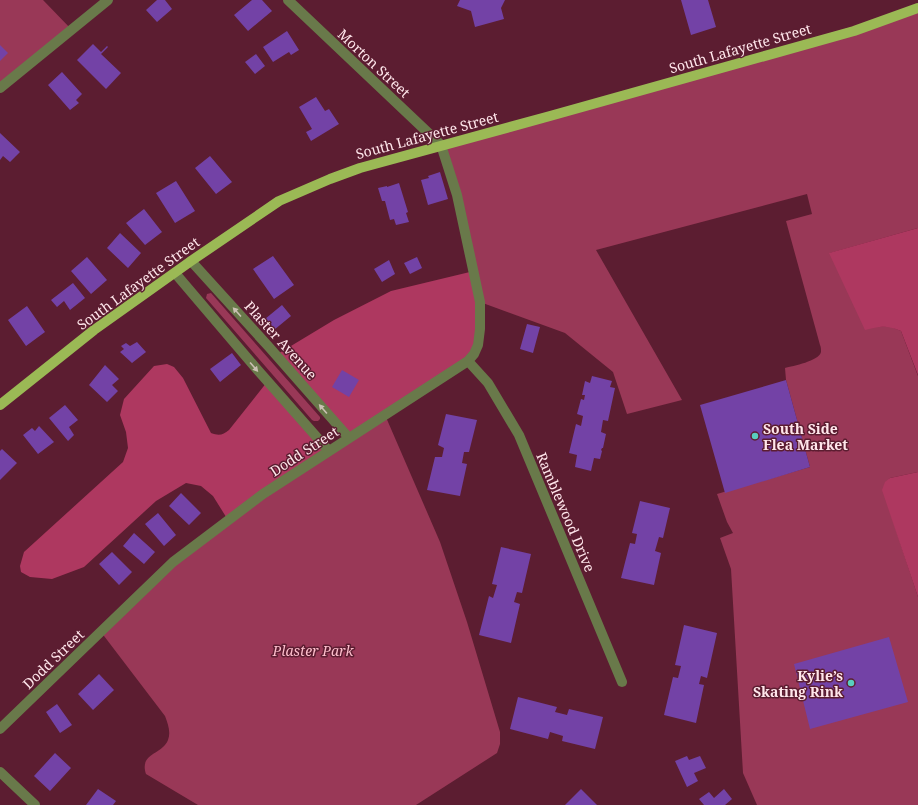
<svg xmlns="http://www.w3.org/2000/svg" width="918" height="805" font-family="'Noto Serif',serif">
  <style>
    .green { fill: #993857 }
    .forest { fill: #ae3860 }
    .building { fill: #7342a6 }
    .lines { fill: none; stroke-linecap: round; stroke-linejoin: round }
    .minor { stroke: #69794a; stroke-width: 10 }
    .primary { stroke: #9bb955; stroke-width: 10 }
    .oneway { fill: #cac0b3 }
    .poi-dot { fill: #59cebf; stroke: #5c1d31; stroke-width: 1.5 }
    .labels { text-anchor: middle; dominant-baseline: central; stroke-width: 3; stroke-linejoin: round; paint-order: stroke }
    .street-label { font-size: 14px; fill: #ffe6eb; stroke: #5c1d31 }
    .poi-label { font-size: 14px; font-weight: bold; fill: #ffe6eb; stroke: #5c1d31; text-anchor: start }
    .park-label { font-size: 14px; font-style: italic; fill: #febfcd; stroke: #5c1d31 }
  </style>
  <rect width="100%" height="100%" fill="#5c1d31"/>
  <path class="green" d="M 0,0 L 43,0 L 72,30 L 0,88 Z
    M 918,8 L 918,228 L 830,253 L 876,327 L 889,326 L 901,331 L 918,376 L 918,472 L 890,478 L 883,490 L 918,597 L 918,805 L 757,805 L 743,773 L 731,569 L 720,538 L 733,533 L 727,522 L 717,494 L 810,467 L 786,380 L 785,368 C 793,366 819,361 821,352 C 821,349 821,347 820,345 L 786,221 L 812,214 L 807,194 L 596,250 L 682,400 L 627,414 L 613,372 L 565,333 L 480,302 L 441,145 Z
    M 211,293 L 320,417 L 320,419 L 318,421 L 314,421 L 312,420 L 206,298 L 207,294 Z
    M 385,415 L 440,542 L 467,622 L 500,732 L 500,744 L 497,753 L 416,805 L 198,805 L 146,774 C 139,753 162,755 168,740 C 171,732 168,724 165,716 L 101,632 L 173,562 Z"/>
  <path class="forest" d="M 918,228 L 918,375 L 901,331 C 886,325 880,326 865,330 L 829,253 Z
    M 474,271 L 480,302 L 474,354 L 349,438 L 276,355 L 334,320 L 391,291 Z
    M 167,364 L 174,367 L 183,378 L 211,433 C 219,436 223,435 229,430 L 267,382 L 329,451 L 228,520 L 213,496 L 201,486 L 186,483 L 156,501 L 84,567 L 52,579 L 30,577 L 21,572 L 20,566 L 24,552 L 123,462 L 128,448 L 126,432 L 120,415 L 124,399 L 154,366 Z
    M 918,472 L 918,597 L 882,490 L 885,482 L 890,478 Z"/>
  <path class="building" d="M 157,0 L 165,0 L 172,9 L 157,22 L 146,10 Z
    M 252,0 L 262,0 L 272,11 L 248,31 L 234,15 Z
    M 460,0 L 505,0 L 501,8 L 504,19 L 475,27 L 471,11 L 457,6 Z
    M 681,0 L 708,0 L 716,27 L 691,35 Z
    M 287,31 L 299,50 L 291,55 L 289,52 L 273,62 L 263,47 Z
    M 93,44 L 101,52 L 107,46 L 108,47 L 101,54 L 121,73 L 106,89 L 77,60 Z
    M 0,45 L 8,53 L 0,61 Z
    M 256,54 L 265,66 L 255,74 L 245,62 Z
    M 62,72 L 82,94 L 76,100 L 79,103 L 70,110 L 48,85 Z
    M 316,97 L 325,111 L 329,109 L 339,124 L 311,141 L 306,132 L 312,129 L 299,107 Z
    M 0,133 L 20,152 L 10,162 L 3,156 L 0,160 Z
    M 210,156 L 232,182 L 216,194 L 195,168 Z
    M 440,172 L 448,199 L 428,205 L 421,180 L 429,178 L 428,176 Z
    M 176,181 L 195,211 L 175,223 L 156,193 Z
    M 399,183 L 408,212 L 406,213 L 409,222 L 396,225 L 394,219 L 390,220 L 385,201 L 382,201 L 378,188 L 387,186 L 387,187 Z
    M 144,209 L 162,232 L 145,245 L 126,223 Z
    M 120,233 L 141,253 L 128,268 L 107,248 Z
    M 273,256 L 294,285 L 274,299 L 253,269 Z
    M 87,257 L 107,280 L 91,294 L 71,271 Z
    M 417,257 L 422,268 L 410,274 L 404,263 Z
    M 389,260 L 395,274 L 382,282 L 374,269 Z
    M 73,283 L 85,298 L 70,310 L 64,301 L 57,307 L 51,300 Z
    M 282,305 L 291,316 L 274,330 L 265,319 Z
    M 27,306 L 45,332 L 26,346 L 8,320 Z
    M 527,324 L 540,327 L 533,353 L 520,349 Z
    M 137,342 L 146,352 L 132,363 L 120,352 L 124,349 L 121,346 L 126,343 L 130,346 Z
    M 232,353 L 241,365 L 220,382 L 210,369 Z
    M 105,365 L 119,379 L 112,385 L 118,391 L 107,402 L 89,385 Z
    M 342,370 L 359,380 L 349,397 L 332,387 Z
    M 592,376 L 612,381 L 610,387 L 615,388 L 608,421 L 603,420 L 601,432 L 606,434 L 603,448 L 602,448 L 601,450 L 602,451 L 600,459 L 594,458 L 591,471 L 575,467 L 577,455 L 569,453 L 576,424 L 581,426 L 583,416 L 577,414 L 581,399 L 584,400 L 585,395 L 582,395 L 585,381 L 590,383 Z
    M 786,380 L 810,467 L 725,493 L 700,405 Z
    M 65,405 L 78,420 L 69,427 L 74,435 L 68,441 L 49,418 Z
    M 446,414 L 477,420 L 469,452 L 464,452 L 462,463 L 467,464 L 460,496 L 427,490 L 435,457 L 442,457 L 444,448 L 438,445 Z
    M 39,426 L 54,442 L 38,454 L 23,435 L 32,428 L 35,431 Z
    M 2,449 L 17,463 L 0,480 L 0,451 Z
    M 181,493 L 201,513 L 189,525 L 169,506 Z
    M 640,501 L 670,508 L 663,538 L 659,537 L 655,551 L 661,553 L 654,585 L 621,578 L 630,543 L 635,544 L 637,534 L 632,533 Z
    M 158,513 L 176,535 L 164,546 L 145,524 Z
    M 134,533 L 155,552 L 144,564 L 123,546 Z
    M 501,547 L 531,554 L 522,593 L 517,592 L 514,602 L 520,604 L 511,643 L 479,635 L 489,596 L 493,598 L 497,585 L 492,584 Z
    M 112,552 L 132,572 L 119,585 L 99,564 Z
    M 684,625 L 717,633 L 707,678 L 701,676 L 699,684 L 704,685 L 696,723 L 664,715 L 673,677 L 678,678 L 681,666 L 675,665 Z
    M 889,637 L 908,702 L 810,729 L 794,664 Z
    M 99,674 L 114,690 L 93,710 L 78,694 Z
    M 518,697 L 557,707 L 555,712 L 567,715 L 569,709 L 603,717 L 595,749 L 562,741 L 563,736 L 550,732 L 548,739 L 510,729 Z
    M 57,704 L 72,725 L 60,733 L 46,712 Z
    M 55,753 L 71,768 L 50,791 L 34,776 Z
    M 687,756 L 689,760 L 700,756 L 706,768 L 694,773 L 698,781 L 687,787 L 675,761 Z
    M 98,789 L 116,801 L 113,805 L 86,805 Z
    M 581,789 L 597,805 L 565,805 Z
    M 724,789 L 732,799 L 725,805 L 704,805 L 699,799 L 709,792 L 714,798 Z"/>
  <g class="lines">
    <path class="minor" d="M 0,88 L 108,0
      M 191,261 L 269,347 L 349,438
      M 175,273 L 255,367 L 329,451
      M 468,361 L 488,383 L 519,435 L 622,682
      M 0,729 L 173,562 L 263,494 L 468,361 L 474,354 L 478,345 L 480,329 L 480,302 L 457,195 L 441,145 L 288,0
      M 0,772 L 35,805"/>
    <path class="primary" d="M 0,405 L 94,330 L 191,261 L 279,201 L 330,179 L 360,168 L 550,116 L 854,31 L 918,8"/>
  </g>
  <defs><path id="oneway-solid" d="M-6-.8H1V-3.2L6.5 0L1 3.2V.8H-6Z"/></defs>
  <g class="oneway">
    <use href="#oneway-solid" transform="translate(237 312) rotate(-132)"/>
    <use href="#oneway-solid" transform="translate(254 367) rotate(49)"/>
    <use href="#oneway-solid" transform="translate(323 409) rotate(-131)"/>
  </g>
  <g class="poi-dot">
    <circle cx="755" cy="436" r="4"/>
    <circle cx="851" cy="683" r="4"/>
  </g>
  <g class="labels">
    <g class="street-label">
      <text transform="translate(740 48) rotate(-16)">South Lafayette Street</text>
      <text transform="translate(374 63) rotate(43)">Morton Street</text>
      <text transform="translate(427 135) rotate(-15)">South Lafayette Street</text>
      <text transform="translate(138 283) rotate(-36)">South Lafayette Street</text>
      <text transform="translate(281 340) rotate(48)">Plaster Avenue</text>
      <text transform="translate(304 451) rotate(-33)">Dodd Street</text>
      <text transform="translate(566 512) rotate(67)">Ramblewood Drive</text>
      <text transform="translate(53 659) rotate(-44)">Dodd Street</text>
    </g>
    <g class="poi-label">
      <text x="763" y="428">South Side<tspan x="763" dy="16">Flea Market</tspan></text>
      <text x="843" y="675" text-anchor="end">Kylie’s<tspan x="843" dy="16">Skating Rink</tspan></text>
    </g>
    <g class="park-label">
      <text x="313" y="650">Plaster Park</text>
    </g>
  </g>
</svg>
